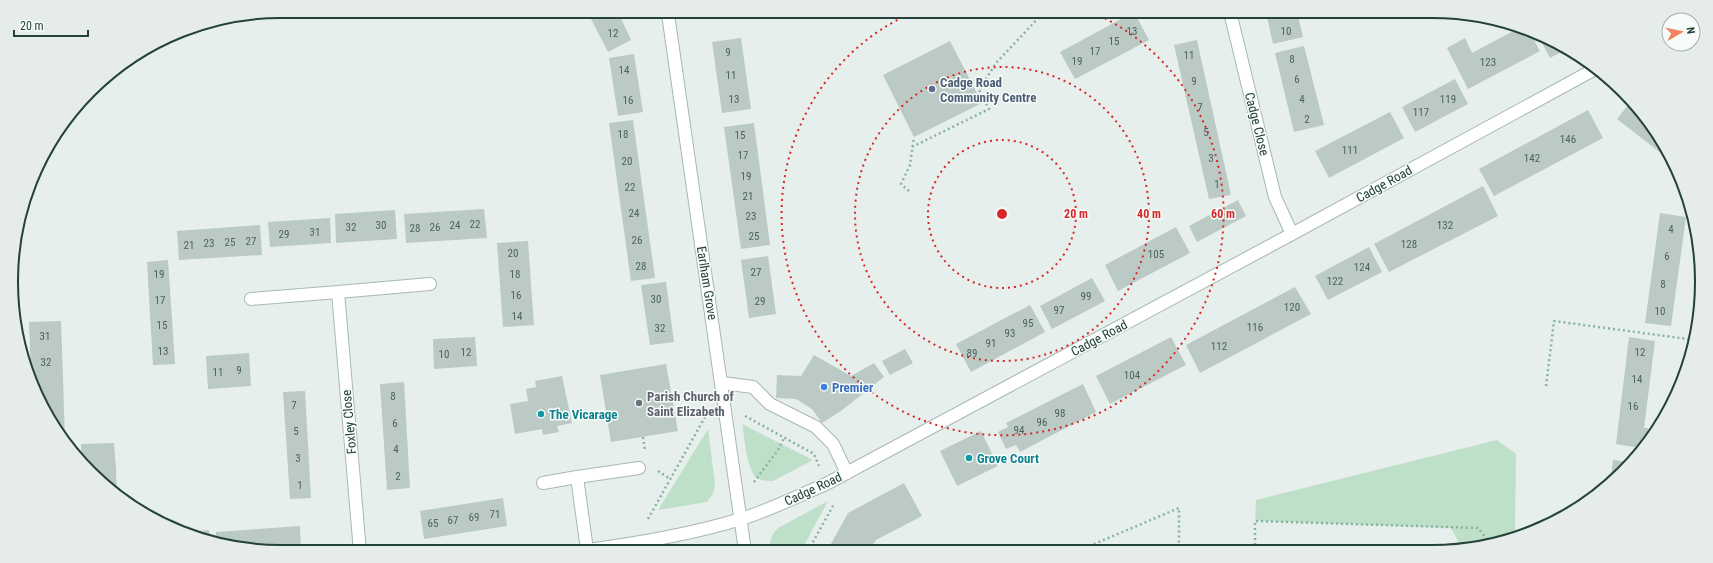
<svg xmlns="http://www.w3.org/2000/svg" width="1713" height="563" font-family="'Roboto Condensed',sans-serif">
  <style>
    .green { fill: #bfe0c8 }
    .building { fill: #bbcac4 }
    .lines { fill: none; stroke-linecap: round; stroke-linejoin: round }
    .service-casing { stroke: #a8b8b2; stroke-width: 14 }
    .minor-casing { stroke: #a8b8b2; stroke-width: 14 }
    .path { stroke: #86b3a5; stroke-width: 2.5; stroke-dasharray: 2 3; stroke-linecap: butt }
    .service { stroke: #fff; stroke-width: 12 }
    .minor { stroke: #fff; stroke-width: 12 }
    .ring { fill: none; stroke: #d62828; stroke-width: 2; stroke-dasharray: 2 4 }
    .service-dot { fill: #5c6f8a; stroke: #f7fbf9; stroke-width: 1.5 }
    .shop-dot { fill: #3f7fe0; stroke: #f7fbf9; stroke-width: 1.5 }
    .worship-dot { fill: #6b7280; stroke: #f7fbf9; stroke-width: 1.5 }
    .culture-dot { fill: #0f9aa8; stroke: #f7fbf9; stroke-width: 1.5 }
    .labels { text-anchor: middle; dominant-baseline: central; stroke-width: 3; stroke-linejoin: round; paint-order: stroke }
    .number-label { font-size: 11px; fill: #4a645c }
    .service-label { font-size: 13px; font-weight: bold; fill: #4e5e75; stroke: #f7fbf9; text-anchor: start }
    .street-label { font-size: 13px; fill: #24423a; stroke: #f7fbf9 }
    .shop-label { font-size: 13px; font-weight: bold; fill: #366cbe; stroke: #f7fbf9; text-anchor: start }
    .worship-label { font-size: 13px; font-weight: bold; fill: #5b616d; stroke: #f7fbf9; text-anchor: start }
    .culture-label { font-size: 13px; font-weight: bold; fill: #0d838f; stroke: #f7fbf9; text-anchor: start }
    .rim { fill: none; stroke: #24423a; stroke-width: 2 }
    .centre { fill: #d62828; stroke: #f7fbf9; stroke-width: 2 }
    .ring-label { font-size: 12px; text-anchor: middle; font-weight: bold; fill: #d62828; stroke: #f7fbf9; stroke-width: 3; stroke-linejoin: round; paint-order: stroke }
  </style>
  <rect width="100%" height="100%" fill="#e6efeb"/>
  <path class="green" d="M 742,424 L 813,460 L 773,481 C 767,481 762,481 757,478 C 746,470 745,437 742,424 Z
    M 708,429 L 715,484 L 713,494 L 707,502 L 658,510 Z
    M 1497,440 L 1516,454 L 1515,535 L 1463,550 L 1451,528 L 1255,521 L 1256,500 Z
    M 828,501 L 801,551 L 770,551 C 769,541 771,535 778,528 Z"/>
  <path class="building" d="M 1134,12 L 1149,40 L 1075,79 L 1060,52 Z
    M 1136,12 L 1148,12 L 1139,17 Z
    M 1266,12 L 1297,12 L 1303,37 L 1273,44 Z
    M 616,14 L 619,14 L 631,40 L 608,52 L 589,15 Z
    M 1521,27 L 1529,31 L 1540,51 L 1468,89 L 1447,48 L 1465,38 L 1472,53 Z
    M 1537,34 L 1551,39 L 1567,49 L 1550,58 Z
    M 741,38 L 751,109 L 722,113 L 712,42 Z
    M 1197,40 L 1231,195 L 1209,199 L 1174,45 Z
    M 950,41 L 982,103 L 914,137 L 883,75 Z
    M 1304,46 L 1324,125 L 1294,132 L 1275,53 Z
    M 634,54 L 643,112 L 618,116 L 609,58 Z
    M 1455,79 L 1468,104 L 1415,132 L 1402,107 Z
    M 1632,100 L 1666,146 L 1669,153 L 1666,157 L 1617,119 Z
    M 1588,110 L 1603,138 L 1494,196 L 1479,169 Z
    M 1390,112 L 1404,138 L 1329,178 L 1315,151 Z
    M 633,120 L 655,278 L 631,281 L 609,123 Z
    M 754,123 L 770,245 L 741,249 L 724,127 Z
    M 1483,186 L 1498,216 L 1389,272 L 1374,244 Z
    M 1238,200 L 1246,216 L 1197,242 L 1189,226 Z
    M 484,209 L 487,238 L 406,243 L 404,214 Z
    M 395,210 L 397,239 L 336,243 L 335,214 Z
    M 1660,213 L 1686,217 L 1671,326 L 1645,323 Z
    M 330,218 L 331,243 L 270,247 L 268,222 Z
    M 260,225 L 262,255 L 179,260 L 177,231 Z
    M 1176,227 L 1190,253 L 1118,291 L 1105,265 Z
    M 528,241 L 534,325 L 503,327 L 497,243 Z
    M 1369,247 L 1382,272 L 1328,300 L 1315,276 Z
    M 768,256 L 776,314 L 749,318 L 741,260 Z
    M 168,260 L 175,364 L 153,365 L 147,262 Z
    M 1092,278 L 1105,301 L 1052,329 L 1040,306 Z
    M 666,282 L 674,342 L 650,345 L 641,285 Z
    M 1295,287 L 1311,314 L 1200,373 L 1186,345 Z
    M 1030,305 L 1045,332 L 971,372 L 956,344 Z
    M 61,321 L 63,377 L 65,443 L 57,432 L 31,374 L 29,322 Z
    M 475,337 L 477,366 L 434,369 L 433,339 Z
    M 1171,337 L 1186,365 L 1110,404 L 1096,376 Z
    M 1629,337 L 1655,341 L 1644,428 L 1648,428 L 1647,440 L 1640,448 L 1616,444 Z
    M 905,349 L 913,363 L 890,375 L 882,361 Z
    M 249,353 L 251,386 L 208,389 L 206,356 Z
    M 814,355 L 851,376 L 874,363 L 884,377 L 841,411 L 822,423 L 812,409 L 796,399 L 776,398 L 777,375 L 801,376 Z
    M 666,364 L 678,431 L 611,442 L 600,375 Z
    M 562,376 L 572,423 L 557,426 L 559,432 L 543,435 L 542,429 L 515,434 L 510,404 L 528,401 L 526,389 L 536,387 L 535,381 Z
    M 404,382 L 410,488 L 387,490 L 380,384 Z
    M 1083,384 L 1096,412 L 1020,452 L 1016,445 L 1006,449 L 998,432 L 1008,427 L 1006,423 Z
    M 305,391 L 311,498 L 290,499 L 283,392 Z
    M 981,431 L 998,466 L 957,486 L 940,451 Z
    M 114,443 L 116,469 L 117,495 L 90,473 L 82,463 L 81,444 Z
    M 1613,460 L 1629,462 L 1610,485 Z
    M 904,483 L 922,516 L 876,540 L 869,551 L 827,551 L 848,513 Z
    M 503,498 L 507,526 L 424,539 L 420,511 Z
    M 300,526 L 301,552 L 282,552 L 216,543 L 216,532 Z
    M 209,530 L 210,542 L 187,532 Z"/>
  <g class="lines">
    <defs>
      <path id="service" d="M 722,383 L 753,387 L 770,404 L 816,427 L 833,444 L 847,473
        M 543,483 L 577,477
        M 587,550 L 577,477 L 639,468"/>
      <path id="minor" d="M 1230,12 L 1275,197 L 1292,234
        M 668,14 L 745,551
        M 251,299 L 338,292
        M 580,551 C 634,544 689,535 741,519 C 770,510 798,496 826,484 L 1292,234 L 1597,68
        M 360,552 L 338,292 L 430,284"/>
    </defs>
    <use href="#service" class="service-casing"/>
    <use href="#minor" class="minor-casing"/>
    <path class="path" d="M 912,147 L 989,109 L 979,90 L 996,63 L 1043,13
      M 909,191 L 901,184 L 910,165 L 914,137
      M 1546,386 L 1554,321 L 1695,340
      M 745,416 L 814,454 L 819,466
      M 643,437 L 645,451
      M 658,471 L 670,479
      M 754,482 L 778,450 L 784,438
      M 648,519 L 705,417 L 708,417
      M 1080,550 L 1179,508 L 1179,550
      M 1255,550 L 1255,521 L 1478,528 L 1490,543
      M 808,551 L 834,504"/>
    <use href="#service" class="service"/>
    <use href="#minor" class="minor"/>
  </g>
  <g class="ring">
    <circle cx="1002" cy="214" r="74"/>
    <circle cx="1002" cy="214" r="147"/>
    <path d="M1094 13A221 221 0 1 1 909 14"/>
  </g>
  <circle class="service-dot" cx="932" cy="89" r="4"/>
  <circle class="shop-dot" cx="824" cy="387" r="4"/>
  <circle class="worship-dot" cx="639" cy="403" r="4"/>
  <g class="culture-dot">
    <circle cx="541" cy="414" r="4"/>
    <circle cx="969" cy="458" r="4"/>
  </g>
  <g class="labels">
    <g class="number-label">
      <text x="1132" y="31">13</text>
      <text x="1286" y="31">10</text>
      <text x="613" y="33">12</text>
      <text x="1114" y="41">15</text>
      <text x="1095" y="51">17</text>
      <text x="728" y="52">9</text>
      <text x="1189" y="55">11</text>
      <text x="1292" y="59">8</text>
      <text x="1077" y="61">19</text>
      <text x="1488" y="62">123</text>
      <text x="624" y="70">14</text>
      <text x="731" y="75">11</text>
      <text x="1297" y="79">6</text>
      <text x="1194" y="81">9</text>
      <text x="734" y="99">13</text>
      <text x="1302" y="99">4</text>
      <text x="1448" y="99">119</text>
      <text x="628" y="100">16</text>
      <text x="1200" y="107">7</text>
      <text x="1421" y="112">117</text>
      <text x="1307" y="119">2</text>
      <text x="1206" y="132">5</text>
      <text x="623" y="134">18</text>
      <text x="740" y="135">15</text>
      <text x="1568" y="139">146</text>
      <text x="1350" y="150">111</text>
      <text x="743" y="155">17</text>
      <text x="1211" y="158">3</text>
      <text x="1532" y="158">142</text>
      <text x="627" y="161">20</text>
      <text x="746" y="176">19</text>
      <text x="1217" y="184">1</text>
      <text x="630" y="187">22</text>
      <text x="748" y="196">21</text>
      <text x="634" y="213">24</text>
      <text x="751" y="216">23</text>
      <text x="475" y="224">22</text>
      <text x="381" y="225">30</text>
      <text x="455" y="225">24</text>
      <text x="1445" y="225">132</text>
      <text x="351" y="227">32</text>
      <text x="435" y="227">26</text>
      <text x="415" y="228">28</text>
      <text x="1671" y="229">4</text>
      <text x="315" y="232">31</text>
      <text x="284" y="234">29</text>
      <text x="754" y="236">25</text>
      <text x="637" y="240">26</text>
      <text x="251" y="241">27</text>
      <text x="230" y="242">25</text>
      <text x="209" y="243">23</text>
      <text x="1409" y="244">128</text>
      <text x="189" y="245">21</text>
      <text x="513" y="253">20</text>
      <text x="1156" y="254">105</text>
      <text x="1667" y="256">6</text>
      <text x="641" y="266">28</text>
      <text x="1362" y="267">124</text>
      <text x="756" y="272">27</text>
      <text x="159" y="274">19</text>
      <text x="515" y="274">18</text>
      <text x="1335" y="281">122</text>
      <text x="1663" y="284">8</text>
      <text x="516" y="295">16</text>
      <text x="1086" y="296">99</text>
      <text x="656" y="299">30</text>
      <text x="160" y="300">17</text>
      <text x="760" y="301">29</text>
      <text x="1292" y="307">120</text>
      <text x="1059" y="310">97</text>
      <text x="1660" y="311">10</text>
      <text x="517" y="316">14</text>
      <text x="1028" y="323">95</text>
      <text x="162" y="325">15</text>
      <text x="1255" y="327">116</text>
      <text x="660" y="328">32</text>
      <text x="1010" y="333">93</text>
      <text x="45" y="336">31</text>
      <text x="991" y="343">91</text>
      <text x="1219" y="346">112</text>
      <text x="163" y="351">13</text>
      <text x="466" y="352">12</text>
      <text x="1640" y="352">12</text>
      <text x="972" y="353">89</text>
      <text x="444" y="354">10</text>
      <text x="46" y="362">32</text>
      <text x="239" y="370">9</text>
      <text x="218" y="372">11</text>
      <text x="1132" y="375">104</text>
      <text x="1637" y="379">14</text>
      <text x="393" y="396">8</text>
      <text x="294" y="405">7</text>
      <text x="1633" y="406">16</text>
      <text x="1060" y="413">98</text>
      <text x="1042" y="422">96</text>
      <text x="395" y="423">6</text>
      <text x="1019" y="430">94</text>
      <text x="296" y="431">5</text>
      <text x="396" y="449">4</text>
      <text x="298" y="458">3</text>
      <text x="398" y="476">2</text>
      <text x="300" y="485">1</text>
      <text x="495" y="514">71</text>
      <text x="474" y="517">69</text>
      <text x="453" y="520">67</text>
      <text x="433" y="523">65</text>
    </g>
    <g class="service-label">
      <text x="940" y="82">Cadge Road<tspan x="940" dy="15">Community Centre</tspan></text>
    </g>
    <g class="street-label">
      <text transform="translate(1257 124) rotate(76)">Cadge Close</text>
      <text transform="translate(1384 184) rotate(-29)">Cadge Road</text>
      <text transform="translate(707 283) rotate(81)">Earlham Grove</text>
      <text transform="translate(1099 338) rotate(-28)">Cadge Road</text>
      <text transform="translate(349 422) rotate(-95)">Foxley Close</text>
      <text transform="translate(813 489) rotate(-25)">Cadge Road</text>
    </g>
    <g class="shop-label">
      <text x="832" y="387">Premier</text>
    </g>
    <g class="worship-label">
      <text x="647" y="396">Parish Church of<tspan x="647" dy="15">Saint Elizabeth</tspan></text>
    </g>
    <g class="culture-label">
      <text x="549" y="414">The Vicarage</text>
      <text x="977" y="458">Grove Court</text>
    </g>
  </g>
  <path d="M0 0H1713V563H0ZM281 18H1432A263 263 0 0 1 1695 281V282A263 263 0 0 1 1432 545H281A263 263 0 0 1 18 282V281A263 263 0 0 1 281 18Z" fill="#e6ecea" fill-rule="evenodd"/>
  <path class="rim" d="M281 18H1432A263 263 0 0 1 1695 281V282A263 263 0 0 1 1432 545H281A263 263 0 0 1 18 282V281A263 263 0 0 1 281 18Z"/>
  <circle cx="1002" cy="214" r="6" class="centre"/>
  <g class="ring-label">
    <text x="1076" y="218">20 m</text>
    <text x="1149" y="218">40 m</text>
    <text x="1223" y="218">60 m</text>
  </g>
  <g transform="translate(1681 32) rotate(81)"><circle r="19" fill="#f7fbf9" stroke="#a3b1ad"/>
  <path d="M0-3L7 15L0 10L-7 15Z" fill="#f4845f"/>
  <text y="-6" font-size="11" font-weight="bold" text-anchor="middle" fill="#24423a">N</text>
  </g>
  <path d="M14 30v6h74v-6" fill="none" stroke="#24423a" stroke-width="2"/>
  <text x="20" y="30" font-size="12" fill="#24423a" stroke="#f7fbf9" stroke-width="3" paint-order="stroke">20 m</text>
</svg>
